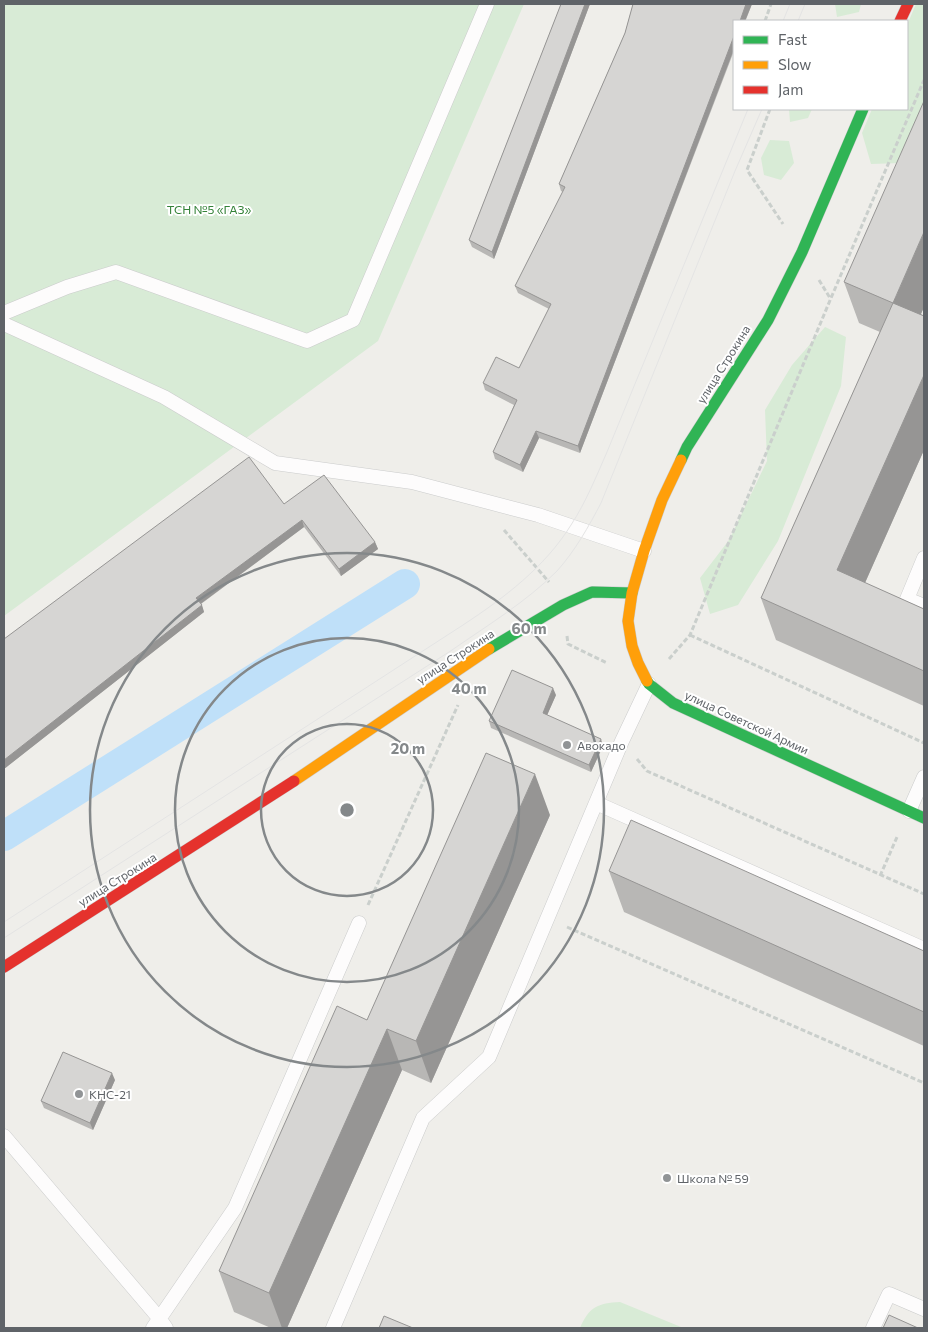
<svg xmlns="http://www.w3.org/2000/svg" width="928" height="1332" font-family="Commissioner,sans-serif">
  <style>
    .green { fill: #d8ebd6 }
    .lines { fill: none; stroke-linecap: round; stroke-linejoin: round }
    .canal { stroke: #bfe0f9; stroke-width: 30 }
    .lane-casing { stroke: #cbcccc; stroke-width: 15 }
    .fast-casing { stroke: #cacacb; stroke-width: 12 }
    .slow-casing { stroke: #cacacb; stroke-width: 12 }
    .jam-casing { stroke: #cacacb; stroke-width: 12 }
    .path { stroke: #cacfcc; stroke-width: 3; stroke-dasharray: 5 2.5; stroke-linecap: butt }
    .lane { stroke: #fdfcfc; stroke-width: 14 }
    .fast { stroke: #30b455; stroke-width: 11 }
    .slow { stroke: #ff9f0a; stroke-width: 11 }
    .jam { stroke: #e5322d; stroke-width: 11 }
    .tram { stroke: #e4e4e4; stroke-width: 1 }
    .wall { fill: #b8b7b5 }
    .shaded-wall { fill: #969594 }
    .building { fill: #d6d5d3; stroke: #969594 }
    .ring { fill: none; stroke: #84888a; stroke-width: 2.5 }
    .poi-dot { fill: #919496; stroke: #fff; stroke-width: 2 }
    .labels { text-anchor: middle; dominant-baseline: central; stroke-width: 4; stroke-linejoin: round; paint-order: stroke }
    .park-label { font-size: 12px; fill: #348238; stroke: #fff }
    .street-label { font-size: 12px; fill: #5f6368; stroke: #fff }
    .poi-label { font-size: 12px; fill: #5f6368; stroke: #fff; text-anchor: start }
    .centre { fill: #84888a; stroke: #fff; stroke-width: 2.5 }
    .ring-label { font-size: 15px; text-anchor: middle; font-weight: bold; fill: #84888a; stroke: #fff; stroke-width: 4; stroke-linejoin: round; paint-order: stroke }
  </style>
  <rect width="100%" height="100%" fill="#efeeea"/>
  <path class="green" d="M 4,4 L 524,4 L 378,341 L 4,616 Z
    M 835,4 L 861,4 L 859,12 L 837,17 Z
    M 916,4 L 924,4 L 924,106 L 901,163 L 871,164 L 862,133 L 872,109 L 907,109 L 907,25 Z
    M 789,109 L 812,109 L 808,118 L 790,122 Z
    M 770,140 L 789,141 L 794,163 L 781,180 L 764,175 L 761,158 Z
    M 825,327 L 846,337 L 841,386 L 778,541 L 738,605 L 710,614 L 700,578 L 729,540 L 767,461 L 765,410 L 792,365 Z
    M 620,1302 L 681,1327 L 682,1328 L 580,1328 C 589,1307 598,1303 620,1302 Z"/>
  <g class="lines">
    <path class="canal" d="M 4,836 L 405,584"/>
    <defs>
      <path id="lane" d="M 4,313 L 67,287 L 116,272 L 307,341 L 353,320 L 487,4
        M 4,324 L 164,397 L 275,463 L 412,482 L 538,515 L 644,551
        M 924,558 L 907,599 L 924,606
        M 596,803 L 924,949
        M 909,811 L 924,777
        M 4,1136 L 159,1318 L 166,1328
        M 153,1328 L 235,1208 L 359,923
        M 333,1328 L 423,1118 L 489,1057 L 622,741 L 649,684
        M 873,1328 L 889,1294 L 924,1309"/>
      <path id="fast" d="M 681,460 L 687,447 L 768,320 L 802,252 L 863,109
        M 489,649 L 563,605 L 592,592 L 632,593
        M 647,681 L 649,684 L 673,703 L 924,818"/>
      <path id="slow" d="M 647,681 L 638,663 L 632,646 L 628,621 L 632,593 L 644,551 L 662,500 L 681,460
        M 294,781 L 489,649"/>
      <path id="jam" d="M 900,21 L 908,4
        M 4,967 L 294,781"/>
    </defs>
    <use href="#lane" class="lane-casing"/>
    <use href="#fast" class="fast-casing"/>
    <use href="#slow" class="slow-casing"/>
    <use href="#jam" class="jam-casing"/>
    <path class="path" d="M 765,21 L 771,4
      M 770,109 L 747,170 L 783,224
      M 819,280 L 830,298
      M 504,530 L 549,582
      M 690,635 L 924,743
      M 567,636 L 568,644 L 607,663
      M 669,659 L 690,635 L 831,298 L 924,80
      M 637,759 L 647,771 L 924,894
      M 880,876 L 897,837
      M 368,905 L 458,705
      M 567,927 L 924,1083"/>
    <use href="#lane" class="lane"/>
    <use href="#fast" class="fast"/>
    <use href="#slow" class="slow"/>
    <use href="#jam" class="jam"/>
    <path class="tram" d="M 783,21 L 790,4
      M 798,21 L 805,4
      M 4,922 L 463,625 C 504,598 545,567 571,525 C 586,502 596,477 607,452 L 748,109
      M 4,938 L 452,650 C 488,625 526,602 557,571 C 575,551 589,526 601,503 L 735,171 L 762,109"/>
  </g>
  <path class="wall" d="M 561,4 L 590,4 L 494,259 L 472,247 L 469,240 Z
    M 633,4 L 752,4 L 580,453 L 539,438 L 523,472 L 495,459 L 493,452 L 514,405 L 485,390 L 483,383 L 519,368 L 549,309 L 518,293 L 515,286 L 563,192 L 561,191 L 559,184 L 625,33 Z
    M 844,282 L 924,307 L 921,314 L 924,316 L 924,450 L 865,583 L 924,609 L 924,706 L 776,640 L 761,598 L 880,332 L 859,323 Z
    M 284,504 L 375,542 L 378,549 L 341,576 L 304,527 L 201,604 L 204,612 L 4,769 L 4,639 Z
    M 556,695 L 547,715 L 603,746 L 591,772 L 491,728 L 489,721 Z
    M 550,815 L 431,1083 L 402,1070 L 287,1328 L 271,1328 L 234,1312 L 219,1271 L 367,1020 Z
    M 609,871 L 924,951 L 924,1046 L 624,912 Z
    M 115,1080 L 93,1130 L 44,1108 L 41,1101 Z"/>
  <path class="shaded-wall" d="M 585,4 L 590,4 L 494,259 L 492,252 Z
    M 746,4 L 752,4 L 745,21 L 740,21 Z
    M 734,36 L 734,49 L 580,453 L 578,446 Z
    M 924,232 L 924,307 L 908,344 L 893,303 Z
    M 924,375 L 924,450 L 852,612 L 837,570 Z
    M 536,431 L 539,438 L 523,472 L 520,465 Z
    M 302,520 L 304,527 L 199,605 L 196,598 Z
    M 375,542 L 378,549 L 341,576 L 339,569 Z
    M 202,605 L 204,612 L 4,769 L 4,760 Z
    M 553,688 L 556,695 L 545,720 L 543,713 Z
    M 601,739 L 603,746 L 591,772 L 589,765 Z
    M 535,774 L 550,815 L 431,1083 L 416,1041 Z
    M 387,1029 L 402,1070 L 287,1328 L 282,1328 L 269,1293 Z
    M 112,1073 L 115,1080 L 93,1130 L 90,1123 Z"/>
  <path class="building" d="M 561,4 L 585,4 L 492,252 L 469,240 Z
    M 633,4 L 746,4 L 740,21 L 734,21 L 734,36 L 578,446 L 536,431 L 520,465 L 493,452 L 517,400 L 483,383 L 496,357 L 519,368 L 551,304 L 515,286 L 565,187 L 559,184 L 625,33 Z
    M 924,101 L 924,232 L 893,303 L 844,282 Z
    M 893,303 L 924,316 L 924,375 L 837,570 L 924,609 L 924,671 L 761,598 Z
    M 249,457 L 284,504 L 324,475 L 375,542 L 339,569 L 302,520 L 196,598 L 202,605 L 4,760 L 4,639 Z
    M 512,670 L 553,688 L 543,713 L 601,739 L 589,765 L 489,721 Z
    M 486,753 L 535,774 L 416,1041 L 387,1029 L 269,1293 L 219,1271 L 337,1006 L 367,1020 Z
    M 631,820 L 924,951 L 924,1012 L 609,871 Z
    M 63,1052 L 112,1073 L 90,1123 L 41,1101 Z
    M 889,1315 L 918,1328 L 883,1328 Z
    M 384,1316 L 413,1328 L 379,1328 Z"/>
  <g class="ring">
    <circle cx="347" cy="810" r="86"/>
    <circle cx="347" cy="810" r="172"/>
    <circle cx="347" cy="810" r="257"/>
  </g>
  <g class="poi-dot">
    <circle cx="567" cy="745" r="5"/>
    <circle cx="79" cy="1094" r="5"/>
    <circle cx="667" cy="1178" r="5"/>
  </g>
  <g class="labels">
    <g class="park-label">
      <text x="209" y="209">ТСН №5 «ГАЗ»</text>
    </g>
    <g class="street-label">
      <text transform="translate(723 364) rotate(-58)">улица Строкина</text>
      <text transform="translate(455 656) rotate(-33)">улица Строкина</text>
      <text transform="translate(747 722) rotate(25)">улица Советской Армии</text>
      <text transform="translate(117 879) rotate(-32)">улица Строкина</text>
    </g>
    <g class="poi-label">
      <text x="577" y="745">Авокадо</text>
      <text x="89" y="1094">КНС-21</text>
      <text x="677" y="1178">Школа № 59</text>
    </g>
  </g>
  <circle cx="347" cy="810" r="8" class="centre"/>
  <g class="ring-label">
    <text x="529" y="634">60 m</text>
    <text x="469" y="694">40 m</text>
    <text x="408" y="754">20 m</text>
  </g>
  <rect width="928" height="1332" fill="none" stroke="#5f6368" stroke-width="10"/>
  <rect x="733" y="20" width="175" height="90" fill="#ffffff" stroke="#bfc1c3"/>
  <rect x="743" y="36" width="25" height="8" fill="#30b455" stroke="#bfc1c3"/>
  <text x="778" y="45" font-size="15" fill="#5f6368">Fast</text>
  <rect x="743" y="61" width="25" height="8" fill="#ff9f0a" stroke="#bfc1c3"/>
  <text x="778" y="70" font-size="15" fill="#5f6368">Slow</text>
  <rect x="743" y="86" width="25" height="8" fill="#e5322d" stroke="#bfc1c3"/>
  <text x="778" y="95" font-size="15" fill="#5f6368">Jam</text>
</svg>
